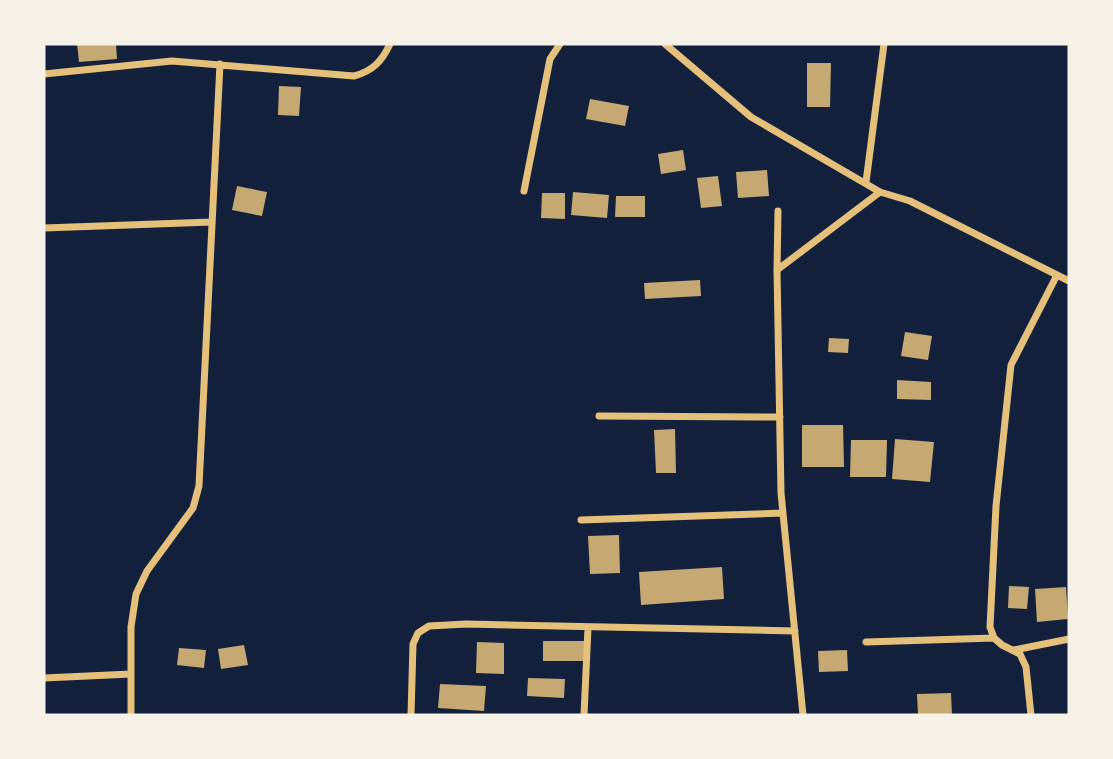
<svg xmlns="http://www.w3.org/2000/svg" width="1113" height="759" font-family="'Varela Round',sans-serif">
  <style>
    .building { fill: #c6a872 }
    .lines { fill: none; stroke-linecap: round; stroke-linejoin: round }
    .minor { stroke: #e5c07b; stroke-width: 7 }
  </style>
  <rect width="100%" height="100%" fill="#14213d"/>
  <path class="building" d="M 77,44 L 116,44 L 117,59 L 79,62 Z
    M 807,63 L 831,63 L 830,107 L 807,107 Z
    M 279,86 L 301,87 L 299,116 L 278,115 Z
    M 590,99 L 629,106 L 625,126 L 586,119 Z
    M 683,150 L 686,170 L 661,174 L 658,154 Z
    M 767,170 L 769,196 L 738,198 L 736,172 Z
    M 718,176 L 722,206 L 701,208 L 697,178 Z
    M 237,186 L 267,192 L 262,216 L 232,210 Z
    M 573,192 L 609,195 L 607,218 L 571,215 Z
    M 542,193 L 565,193 L 565,219 L 541,218 Z
    M 616,196 L 645,196 L 645,217 L 615,217 Z
    M 700,280 L 701,296 L 645,299 L 644,283 Z
    M 905,332 L 932,336 L 928,360 L 901,356 Z
    M 829,338 L 849,339 L 848,353 L 828,352 Z
    M 897,380 L 931,382 L 931,400 L 897,399 Z
    M 802,425 L 843,425 L 844,467 L 802,467 Z
    M 675,429 L 676,473 L 656,473 L 654,430 Z
    M 895,439 L 934,442 L 930,482 L 892,479 Z
    M 851,440 L 887,440 L 886,477 L 850,477 Z
    M 619,535 L 620,573 L 590,574 L 588,536 Z
    M 722,567 L 724,599 L 641,605 L 639,572 Z
    M 1009,586 L 1029,587 L 1027,609 L 1008,608 Z
    M 1066,587 L 1068,619 L 1037,622 L 1035,589 Z
    M 543,641 L 586,641 L 586,661 L 543,661 Z
    M 477,642 L 504,643 L 504,674 L 476,673 Z
    M 244,645 L 248,665 L 221,669 L 218,649 Z
    M 179,648 L 206,650 L 204,668 L 177,665 Z
    M 847,650 L 848,671 L 819,672 L 818,651 Z
    M 528,678 L 565,679 L 564,698 L 527,696 Z
    M 440,684 L 486,686 L 484,711 L 438,708 Z
    M 951,693 L 952,715 L 918,715 L 917,694 Z"/>
  <g class="lines">
    <path class="minor" d="M 665,44 L 751,117 L 880,192 L 910,201 L 1069,281
      M 44,74 L 172,61 L 354,76 C 373,71 382,61 390,44
      M 866,182 L 884,44
      M 524,191 L 550,59 L 560,44
      M 778,211 L 777,270 L 781,493 L 803,715
      M 44,228 L 212,222
      M 777,270 L 880,192
      M 599,416 L 780,417
      M 581,520 L 783,513
      M 866,642 L 994,638
      M 1014,650 L 1069,639
      M 44,678 L 131,674
      M 131,715 L 131,627 L 136,594 L 147,571 L 193,508 L 199,486 L 220,64
      M 411,715 L 413,644 L 418,633 L 429,626 L 466,624 L 795,631
      M 584,715 L 588,628
      M 1031,715 L 1026,667 L 1020,654 L 1002,645 L 994,638 L 990,627 L 996,506 L 1011,365 L 1057,275"/>
  </g>
  <rect width="1113" height="759" fill="none" stroke="#f6f1e7" stroke-width="91"/>
</svg>
